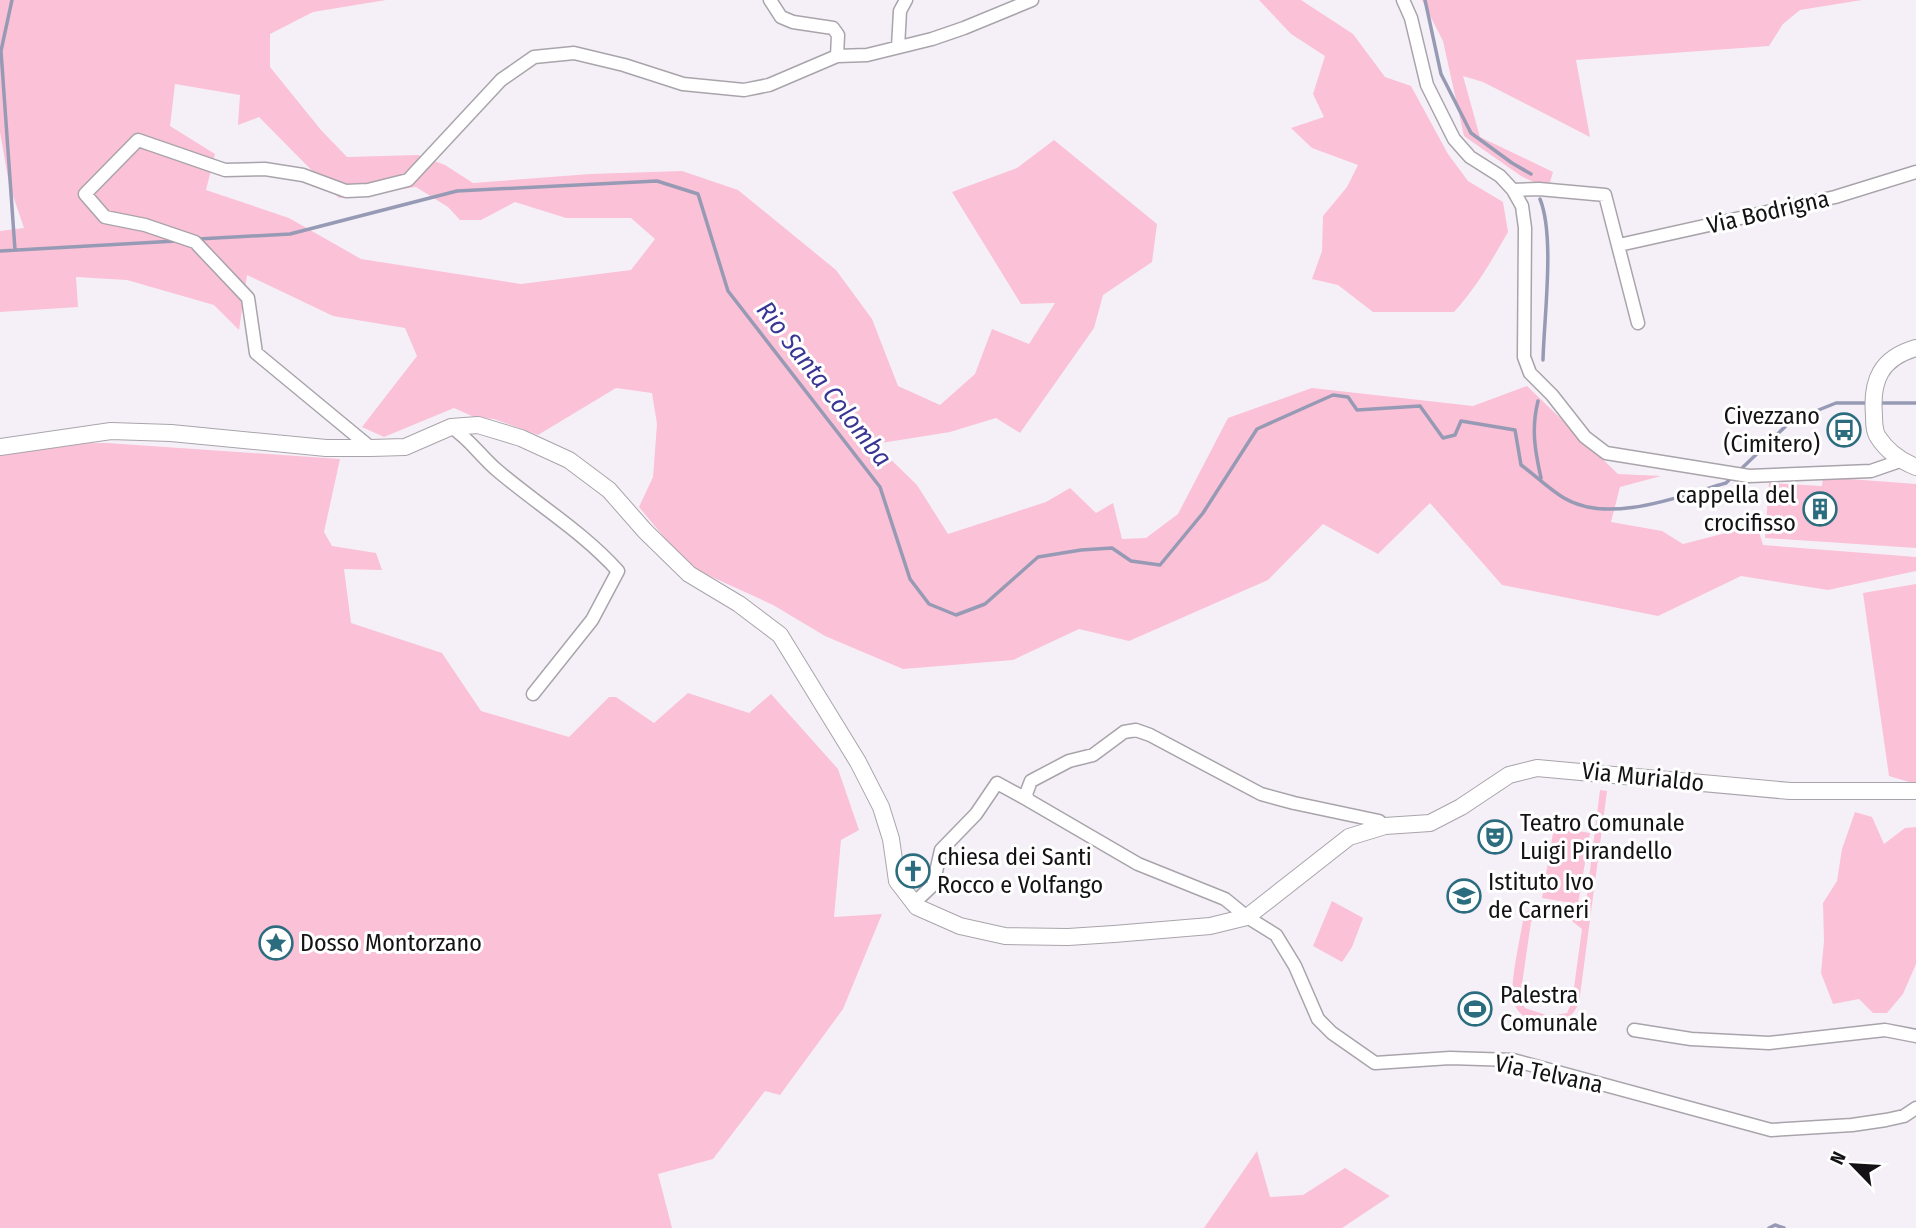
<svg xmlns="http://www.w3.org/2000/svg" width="1916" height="1228" font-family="'Fira Sans Condensed',sans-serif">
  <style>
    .green { fill: #fbc1d6; fill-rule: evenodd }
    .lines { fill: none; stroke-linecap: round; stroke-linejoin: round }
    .stream { stroke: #979ab4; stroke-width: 3.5 }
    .minor-casing { stroke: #a9a4ab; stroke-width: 15 }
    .tertiary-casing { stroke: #a9a4ab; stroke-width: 18 }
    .minor { stroke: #fff; stroke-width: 12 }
    .tertiary { stroke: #fff; stroke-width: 16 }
    .labels { text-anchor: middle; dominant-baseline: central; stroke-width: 6; stroke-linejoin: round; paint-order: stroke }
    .street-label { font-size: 24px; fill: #141214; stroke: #fff }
    .poi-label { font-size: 24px; fill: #141214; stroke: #fff; text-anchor: start }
    .water-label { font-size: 26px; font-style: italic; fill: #393595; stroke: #fff }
  </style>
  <rect width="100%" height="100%" fill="#f5f0f7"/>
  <path class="green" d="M 0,0 L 386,0 L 313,12 L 270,34 L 270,67 L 321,130 L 347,157 L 418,155 L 445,165 L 473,183 L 590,174 L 682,171 L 738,190 L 836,270 L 872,319 L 898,386 L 940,405 L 975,374 L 992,329 L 1029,344 L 1055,303 L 1021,304 L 952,192 L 1017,168 L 1054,140 L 1157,224 L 1152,262 L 1103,295 L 1094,328 L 1020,433 L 996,418 L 950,432 L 875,444 L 917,485 L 948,534 L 1046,502 L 1070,488 L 1096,513 L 1113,503 L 1122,539 L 1146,538 L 1178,514 L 1228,418 L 1312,388 L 1473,406 L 1527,386 L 1618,474 L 1661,476 L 1620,487 L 1611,522 L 1662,531 L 1683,544 L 1757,525 L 1763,545 L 1916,557 L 1916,571 L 1828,590 L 1741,576 L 1658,616 L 1502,585 L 1430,503 L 1378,554 L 1323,524 L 1268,580 L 1129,641 L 1079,629 L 1013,660 L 903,669 L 825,636 L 773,605 L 688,566 L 639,507 L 653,477 L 657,424 L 652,393 L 616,388 L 538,435 L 494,419 L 474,417 L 454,408 L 384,437 L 362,427 L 417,356 L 405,328 L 333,316 L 247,275 L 239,330 L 214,305 L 127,280 L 76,277 L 78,307 L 0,312 L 0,231 L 24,228 L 9,184 L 0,132 ZM 175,84 L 240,95 L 238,125 L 259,117 L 339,198 L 416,187 L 448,207 L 460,220 L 481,220 L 515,202 L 566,218 L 631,218 L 655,239 L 631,270 L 521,284 L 361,259 L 289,218 L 206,190 L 215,154 L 170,126 Z
    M 1259,0 L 1301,0 L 1353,34 L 1385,77 L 1411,86 L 1448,154 L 1468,181 L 1503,202 L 1508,232 C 1492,260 1476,288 1454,312 L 1373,312 L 1338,285 L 1312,279 L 1322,251 L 1323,216 L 1347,187 L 1358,165 L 1312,148 L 1291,128 L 1324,117 L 1313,94 L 1325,56 L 1291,34 Z
    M 1422,0 L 1862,0 L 1800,10 L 1783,24 L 1769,46 L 1576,60 L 1590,137 L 1483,82 L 1463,76 L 1480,137 L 1553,172 L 1548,189 L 1521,176 L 1464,136 L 1443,41 Z
    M 107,443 L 340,459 L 324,532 L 332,546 L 376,553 L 382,570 L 344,569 L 351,623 L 442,653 L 481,711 L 569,737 L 609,697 L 616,697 L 654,723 L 688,693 L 749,713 L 771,694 L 838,769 L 859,830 L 841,840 L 834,917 L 882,914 L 843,1009 L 780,1095 L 765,1091 L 713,1159 L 658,1174 L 672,1228 L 0,1228 L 0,444 Z
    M 1823,477 L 1916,484 L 1916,548 L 1765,538 L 1769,483 L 1822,486 Z
    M 1916,584 L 1916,784 L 1889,776 L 1863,593 Z
    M 1600,790 L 1607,791 L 1579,1003 C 1573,1016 1565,1023 1550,1024 C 1533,1025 1515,1015 1513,998 C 1510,982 1521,934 1524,915 C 1543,893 1565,905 1584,918 ZM 1554,911 L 1563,914 L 1582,929 L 1572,1002 L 1567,1013 L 1549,1016 L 1525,1008 L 1520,998 L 1531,922 L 1535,916 Z
    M 1855,812 L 1872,817 L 1884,844 L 1905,828 L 1916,827 L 1916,964 L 1903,994 L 1887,1013 L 1873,1013 L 1859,999 L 1833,1004 L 1821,973 L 1824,941 L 1823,903 L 1837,881 L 1842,849 Z
    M 1554,827 L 1590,833 L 1578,904 L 1542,898 Z
    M 1332,901 L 1363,918 L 1352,947 L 1342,962 L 1313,946 Z
    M 1257,1151 L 1270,1197 L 1303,1195 L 1345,1168 L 1390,1196 L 1342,1228 L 1204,1228 Z"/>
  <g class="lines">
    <path class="stream" d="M 12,0 L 1,51 L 15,250
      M 1425,0 L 1441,74 L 1471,133 L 1512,163 L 1531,174
      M 1540,199 C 1555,236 1544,317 1543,360
      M 198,239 L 290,234 L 457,191 L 657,181 L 698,194 L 728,291 L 880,487 L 910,579 L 929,604 L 956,615 L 985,604 L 1038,557 L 1081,550 L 1112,548 L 1131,561 L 1160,565 L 1203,513 L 1257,429 L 1333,395 L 1348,397 L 1357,410 L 1420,406 L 1443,438 L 1455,435 L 1461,421 L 1515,430 L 1521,465 C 1535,475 1549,489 1564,498 C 1609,525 1680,496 1726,483 L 1732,477
      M 0,251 L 176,241
      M 1538,401 C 1531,429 1535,451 1541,478
      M 1878,403 L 1916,403
      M 1740,470 L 1791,421 L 1836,403 L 1870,403
      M 1769,1228 L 1775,1225 L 1784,1228"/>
    <defs>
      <path id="minor" d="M 770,0 L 781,17 L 793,22 L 833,28 L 838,35 L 837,56
        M 1403,0 L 1411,18 L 1427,85 L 1454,139 L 1470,157 L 1500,176 L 1513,190 L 1522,206 L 1525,228 L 1524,357 L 1530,373 L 1552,395 L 1585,437 L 1606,453 L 1749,476 L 1871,471 L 1900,461
        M 898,47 L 900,11 L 906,0
        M 1513,190 L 1539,189 L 1605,195 L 1638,323
        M 1619,245 L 1835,197 L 1916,172
        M 451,427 C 470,439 481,457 498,471 C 538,505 583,532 618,571 L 592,620 L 533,694
        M 371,448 L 256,353 L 248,298 L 195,242 L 145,225 L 105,217 L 85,194 L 138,140 L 225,170 L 265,169 L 303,175 L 346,191 L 368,190 L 408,180 L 501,80 L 534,57 L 574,53 L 624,65 L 683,84 L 744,90 L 769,85 L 837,56 L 867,55 L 932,39 L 964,28 L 1032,0
        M 1385,826 L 1379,821 L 1294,803 L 1261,794 L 1150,735 L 1136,730 L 1124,732 L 1093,755 L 1069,761 L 1031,781 L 1026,794 L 1028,800 L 1138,864 L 1225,899 L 1247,917 L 1276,935 L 1295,966 L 1318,1019 L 1332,1033 L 1375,1063 L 1450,1058 L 1513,1060 L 1771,1130 L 1852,1125 L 1886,1120 L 1904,1116 L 1916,1108
        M 914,903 L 933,885 L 941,850 L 976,814 L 997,783 L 1028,800
        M 1634,1030 L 1691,1039 L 1769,1043 L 1885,1030 L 1916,1036"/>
      <path id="tertiary" d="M 1916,348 C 1881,358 1871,380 1874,415 C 1874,422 1874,431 1878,437 C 1887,451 1901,461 1916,467
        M 0,447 L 111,431 L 171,433 L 326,448 L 371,448 L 405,447 L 451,427 L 478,425 L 521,438 L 569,460 L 609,490 L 645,531 L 689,574 L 739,604 L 780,635 L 858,762 L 881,807 L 891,839 L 897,881 L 917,907 L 960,926 L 1005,936 L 1068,937 L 1114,934 L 1210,926 L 1247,917 L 1349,837 L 1385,826 L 1430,823 L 1461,807 L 1509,775 L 1537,768 L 1790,791 L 1916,791"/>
    </defs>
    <use href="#minor" class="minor-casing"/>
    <use href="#tertiary" class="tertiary-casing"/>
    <use href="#minor" class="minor"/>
    <use href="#tertiary" class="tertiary"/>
  </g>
  <defs>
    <symbol id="bus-ring" viewBox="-11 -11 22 22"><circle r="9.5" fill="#fff" stroke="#2b6c7f" stroke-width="1.5"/><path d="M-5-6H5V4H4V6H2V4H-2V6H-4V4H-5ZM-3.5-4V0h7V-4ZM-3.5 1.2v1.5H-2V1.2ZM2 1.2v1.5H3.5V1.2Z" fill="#2b6c7f"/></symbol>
    <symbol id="building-ring" viewBox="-11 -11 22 22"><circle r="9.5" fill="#fff" stroke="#2b6c7f" stroke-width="1.5"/><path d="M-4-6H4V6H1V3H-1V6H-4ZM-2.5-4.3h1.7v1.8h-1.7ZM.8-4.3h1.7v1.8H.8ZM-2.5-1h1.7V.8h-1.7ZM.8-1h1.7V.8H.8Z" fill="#2b6c7f"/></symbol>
    <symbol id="theatre-ring" viewBox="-11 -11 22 22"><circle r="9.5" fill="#fff" stroke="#2b6c7f" stroke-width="1.5"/><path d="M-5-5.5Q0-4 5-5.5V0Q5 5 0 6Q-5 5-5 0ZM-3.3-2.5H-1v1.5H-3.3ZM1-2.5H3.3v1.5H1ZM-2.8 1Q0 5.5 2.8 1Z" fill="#2b6c7f"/></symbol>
    <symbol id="church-ring" viewBox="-11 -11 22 22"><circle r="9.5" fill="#fff" stroke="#2b6c7f" stroke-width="1.5"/><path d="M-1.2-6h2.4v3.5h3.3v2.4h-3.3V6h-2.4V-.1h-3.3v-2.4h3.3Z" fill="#2b6c7f"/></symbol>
    <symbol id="university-ring" viewBox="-11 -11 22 22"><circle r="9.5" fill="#fff" stroke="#2b6c7f" stroke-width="1.5"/><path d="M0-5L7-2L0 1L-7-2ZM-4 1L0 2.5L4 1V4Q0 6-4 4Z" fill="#2b6c7f"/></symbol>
    <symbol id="sight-ring" viewBox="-11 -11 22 22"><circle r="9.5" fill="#fff" stroke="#2b6c7f" stroke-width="1.5"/><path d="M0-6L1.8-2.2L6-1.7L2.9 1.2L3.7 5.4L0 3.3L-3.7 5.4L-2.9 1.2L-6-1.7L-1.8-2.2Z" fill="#2b6c7f"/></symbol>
    <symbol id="stadium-ring" viewBox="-11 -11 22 22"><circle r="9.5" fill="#fff" stroke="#2b6c7f" stroke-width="1.5"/><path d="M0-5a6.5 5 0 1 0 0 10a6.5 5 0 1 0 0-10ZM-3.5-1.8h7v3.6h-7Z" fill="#2b6c7f"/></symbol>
  </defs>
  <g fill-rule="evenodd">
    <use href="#bus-ring" x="1825" y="411" width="38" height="38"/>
    <use href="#building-ring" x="1801" y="490" width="38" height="38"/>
    <use href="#theatre-ring" x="1476" y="818" width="38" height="38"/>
    <use href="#church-ring" x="894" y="852" width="38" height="38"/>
    <use href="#university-ring" x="1445" y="877" width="38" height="38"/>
    <use href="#sight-ring" x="257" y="924" width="38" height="38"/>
    <use href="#stadium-ring" x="1456" y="990" width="38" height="38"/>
  </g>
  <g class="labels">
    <g class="street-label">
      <text transform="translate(1768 212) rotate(-13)">Via Bodrigna</text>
      <text transform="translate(1643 777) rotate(6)">Via Murialdo</text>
      <text transform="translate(1549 1074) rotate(12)">Via Telvana</text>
    </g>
    <g class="poi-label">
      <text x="1820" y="416" text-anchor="end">Civezzano<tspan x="1820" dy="28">(Cimitero)</tspan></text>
      <text x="1796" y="495" text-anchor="end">cappella del<tspan x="1796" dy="28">crocifisso</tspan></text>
      <text x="1520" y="823">Teatro Comunale<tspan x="1520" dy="28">Luigi Pirandello</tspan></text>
      <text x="937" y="857">chiesa dei Santi<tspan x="937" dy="28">Rocco e Volfango</tspan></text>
      <text x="1488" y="882">Istituto Ivo<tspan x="1488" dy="28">de Carneri</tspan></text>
      <text x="300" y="943">Dosso Montorzano</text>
      <text x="1500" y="995">Palestra<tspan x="1500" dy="28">Comunale</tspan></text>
    </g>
    <g class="water-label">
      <text transform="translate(824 384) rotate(52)">Rio Santa Colomba</text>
    </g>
  </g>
  <g transform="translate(1853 1165) rotate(295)" stroke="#ffffff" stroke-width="5" paint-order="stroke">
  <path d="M0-5L12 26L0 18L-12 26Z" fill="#141214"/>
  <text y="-10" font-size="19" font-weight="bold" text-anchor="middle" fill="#141214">N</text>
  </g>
</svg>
